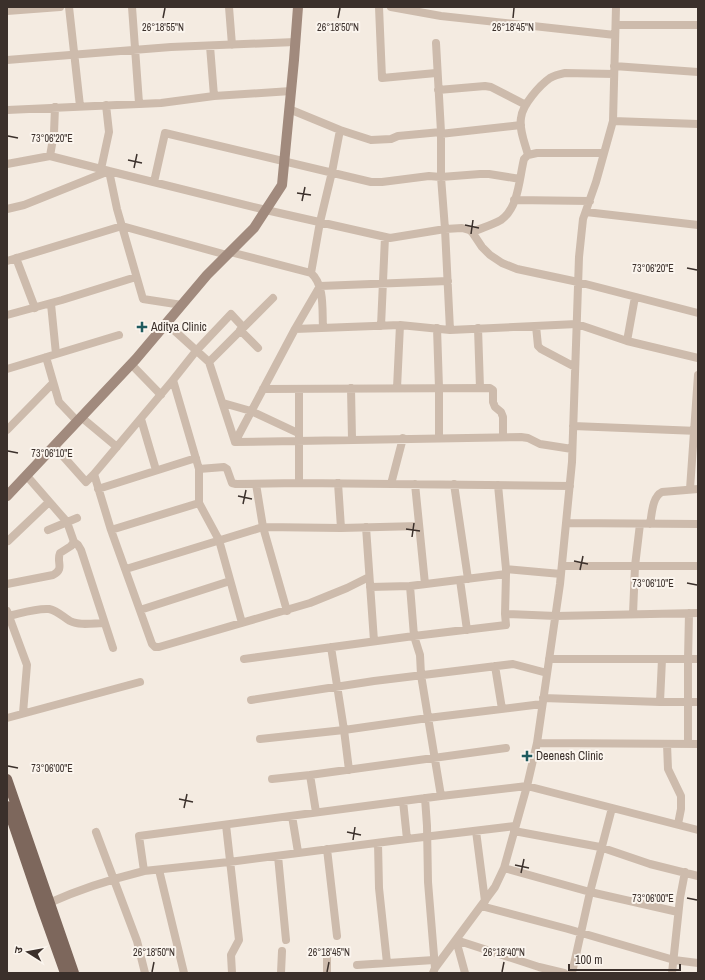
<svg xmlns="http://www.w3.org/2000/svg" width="705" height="980" font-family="'Archivo Narrow','Noto Sans Devanagari',sans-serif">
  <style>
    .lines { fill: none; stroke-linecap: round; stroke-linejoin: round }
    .street { stroke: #cdbbac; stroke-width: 8 }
    .secondary { stroke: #a18a7d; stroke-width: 10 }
    .primary { stroke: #7d675c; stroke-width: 10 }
    .ticks { fill: none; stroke: #3b302b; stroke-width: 1.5 }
    .poi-dot { fill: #1f5a5e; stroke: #fbf5ee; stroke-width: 1.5 }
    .labels { text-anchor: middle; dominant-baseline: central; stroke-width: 4; stroke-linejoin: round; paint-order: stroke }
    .poi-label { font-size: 12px; fill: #3b302b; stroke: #fbf5ee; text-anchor: start }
    .ticks-label { font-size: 10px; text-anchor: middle; fill: #3b302b; stroke: #fbf5ee; stroke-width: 4; stroke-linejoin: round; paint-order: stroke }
  </style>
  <rect width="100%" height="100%" fill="#f4ebe1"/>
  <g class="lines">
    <path class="street" d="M 69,7 L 80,106
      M 132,7 L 139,103
      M 229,7 L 232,45
      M 379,7 L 382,78 L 436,73
      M 391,7 L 441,16 L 615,35
      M 7,11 L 60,7
      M 616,25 L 698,25
      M 436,43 L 441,132 L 441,177 L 445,229 L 450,330 L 577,324 L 627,341 L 698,358
      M 210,46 L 214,96
      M 7,60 L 171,47 L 295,42
      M 614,66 L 698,72
      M 438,90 L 485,86 L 491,87 L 526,105
      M 289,109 L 340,130
      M 7,110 L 161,103 L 214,96 L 291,91
      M 613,121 L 698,124
      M 440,134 L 521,125
      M 528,155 C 525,143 519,130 521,118 C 522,105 540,85 550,78 C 555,75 560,74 565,73 L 614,74
      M 50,156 L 54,133 L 55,107
      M 7,164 L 50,156 L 109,171 L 117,209 L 143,299 L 182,305
      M 101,169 L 109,132 L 106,105
      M 154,182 L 165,133 L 371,182 L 382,182 L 429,176 L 441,177 L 480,174 L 489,174 L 520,179
      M 514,200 L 590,201
      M 7,209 L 24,205 L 109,171 L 266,210 L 390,238 L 445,229 L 462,228 L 469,230 L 472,232 L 482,247 L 490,255 L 502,263 L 517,269 L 578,282 L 698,313
      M 586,212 L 698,225
      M 472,232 C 482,228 492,225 501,220 C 519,207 519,179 524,159 L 528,155 L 537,153 L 604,153
      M 230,252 L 311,273 C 325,285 322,311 323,328
      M 16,258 L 35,308
      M 7,261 L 122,226 L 227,255
      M 311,273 L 320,222 L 332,172 L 340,130 L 371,140 L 391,139 L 398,136 L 441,132
      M 51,304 L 56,354
      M 7,315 L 62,300 L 136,277
      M 166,323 L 209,362 L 235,442 L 295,329 L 400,325 L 450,330
      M 381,326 L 385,237
      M 536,326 L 538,346 L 541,349 L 575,367
      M 437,328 L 439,388 L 439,438
      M 478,328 L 480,388
      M 295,329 L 320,286 L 448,281
      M 240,330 L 258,348
      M 627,341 L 635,297
      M 46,357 L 59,402 L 77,421
      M 209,362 L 273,298
      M 131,364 L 161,395
      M 7,369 L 119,335
      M 173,380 L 196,351 L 231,314 L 243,327
      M 351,388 L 352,439
      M 397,388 L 400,325
      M 263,389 L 490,388 L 493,390 L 493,402 L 495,407 L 501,412 L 503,417 L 503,437
      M 223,403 L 251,411 L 298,433
      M 81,417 L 117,447
      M 141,419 L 156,470
      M 573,426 L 698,431
      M 7,430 L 53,383
      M 235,442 L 521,437 L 528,438 L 540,444 L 572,449
      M 54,446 L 86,482 L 94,474 L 111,530 L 152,644 L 155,647 L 159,647 L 310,603 L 347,588 L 369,577
      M 199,469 L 224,467 L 227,469 L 232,483 L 236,484 L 299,483 L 570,486
      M 94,474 L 173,380 L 199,469 L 199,503 L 219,540 L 242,623
      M 299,483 L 299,389
      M 338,483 L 341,528
      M 256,484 L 263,527 L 341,528 L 419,526
      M 391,484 L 403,438
      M 415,484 L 425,584
      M 454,484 L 468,579
      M 498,485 L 506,569
      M 98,489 L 196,458
      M 690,489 L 698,375
      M 566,523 L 698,524
      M 650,524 C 652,514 652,497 662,492 L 698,489
      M 366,527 L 374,641
      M 48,530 L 77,518
      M 111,530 L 199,503
      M 8,541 L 49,502
      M 74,542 L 78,545 L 81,550 L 113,648
      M 562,566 L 698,566
      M 126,569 L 263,527 L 287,611
      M 460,580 L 467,630
      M 7,584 L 53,575 C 65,569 56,562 60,553 L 71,546 L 74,542 L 67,522 L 26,475
      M 410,586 L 506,574 L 506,569 L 561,574
      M 140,610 L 230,581
      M 7,611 L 27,665 L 23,713
      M 689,613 L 688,659 L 698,659
      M 505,614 L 506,574
      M 633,614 L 635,566 L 640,524
      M 9,616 C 22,613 36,608 49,609 C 58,611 63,617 70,621 C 80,626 94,623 104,623
      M 244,659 L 414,636 L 506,625 L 505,614 L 556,616 L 698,613
      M 549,659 L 688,659 L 688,744
      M 495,666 L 502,709
      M 543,698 L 660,702 L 698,702
      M 251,700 L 374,681 L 513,664 L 547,673
      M 660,702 L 662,659
      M 7,718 L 140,682
      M 260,739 L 344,730 L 331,647
      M 537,743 L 698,744
      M 667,744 L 668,769 L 681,796 L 681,809 L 678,824
      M 349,770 L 344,730 L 428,718 L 542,704
      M 310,775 L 316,812
      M 272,779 L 310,775 L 506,748
      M 441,796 L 527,786 L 698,830
      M 425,798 L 427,826 L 428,882 L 435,968
      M 403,801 L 407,839
      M 292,816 L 298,852
      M 226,825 L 239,940 L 231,955 L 232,973
      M 476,831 L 485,901
      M 514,831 L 600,847 L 650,864 L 698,876
      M 96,832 L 137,941 L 145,973
      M 378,843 L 379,888 L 387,963
      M 327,849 L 337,936
      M 278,856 L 286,940
      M 504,868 L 590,892 L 678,912
      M 159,870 L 184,973
      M 144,871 L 229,862 L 407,839 L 515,826
      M 49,903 C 80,889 112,879 144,871 L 139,836 L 441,796 L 421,675 L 420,655 L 414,636 L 410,586 L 370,587
      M 481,906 L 568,929 L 674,960 L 698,963
      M 327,952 L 327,973
      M 357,965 L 434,960
      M 281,973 L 282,951
      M 433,973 L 435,968 L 495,887 L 504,868 L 527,786 L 537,743 L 560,584 L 572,462 L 579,257 L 583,219 L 596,182 L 613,121 L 616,7
      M 465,973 L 456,940 L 539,967 L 564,973
      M 572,973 L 590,892 L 612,808
      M 672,973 L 680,898 L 685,872"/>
    <path class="secondary" d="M 7,496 L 136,359 L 207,275 L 254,228 L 282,185 L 294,60 L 298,7"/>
    <path class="primary" d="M 7,779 L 74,973
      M 7,806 L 41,906 L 65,973"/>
  </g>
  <path class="ticks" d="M 163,18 L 165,8M 338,18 L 340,8M 513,18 L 514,8M 8,136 L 18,138M 128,160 L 142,163M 134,168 L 137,154M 297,193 L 311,195M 302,201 L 305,187M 465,225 L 479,228M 471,234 L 473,220M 687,268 L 697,270M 8,451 L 18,453M 238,496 L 252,499M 243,504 L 246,490M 406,529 L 420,531M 412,537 L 414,523M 574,561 L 588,564M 580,570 L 583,556M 687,583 L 697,585M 8,766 L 18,768M 179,799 L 193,802M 184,808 L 187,794M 347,832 L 361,835M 353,840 L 355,827M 515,865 L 529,868M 521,873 L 524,859M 687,898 L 697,900M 152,972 L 154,962M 327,972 L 329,962M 502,972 L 504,962"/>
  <g class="poi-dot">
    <path d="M140 321h4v4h4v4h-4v4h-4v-4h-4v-4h4z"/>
    <path d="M525 750h4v4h4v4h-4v4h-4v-4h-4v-4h4z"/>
  </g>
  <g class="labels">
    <g class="poi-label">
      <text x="151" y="327">Aditya Clinic</text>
      <text x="536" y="756">Deenesh Clinic</text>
    </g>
  </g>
  <g class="ticks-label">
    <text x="163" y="31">26°18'55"N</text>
    <text x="338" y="31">26°18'50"N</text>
    <text x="513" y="31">26°18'45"N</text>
    <text x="52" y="142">73°06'20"E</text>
    <text x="653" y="272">73°06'20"E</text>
    <text x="52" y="457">73°06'10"E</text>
    <text x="653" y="587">73°06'10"E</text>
    <text x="52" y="772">73°06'00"E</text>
    <text x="653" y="902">73°06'00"E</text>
    <text x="154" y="956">26°18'50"N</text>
    <text x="329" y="956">26°18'45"N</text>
    <text x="504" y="956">26°18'40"N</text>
  </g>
  <rect width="705" height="980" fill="none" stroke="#3b302b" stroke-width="16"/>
  <g transform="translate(28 952) rotate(281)" stroke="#fbf5ee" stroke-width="3" paint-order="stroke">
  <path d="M0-3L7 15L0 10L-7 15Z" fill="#3b302b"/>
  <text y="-6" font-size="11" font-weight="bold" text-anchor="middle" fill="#3b302b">उ</text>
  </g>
  <path d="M569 964v6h111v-6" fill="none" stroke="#3b302b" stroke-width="2"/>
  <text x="575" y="964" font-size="12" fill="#3b302b" stroke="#fbf5ee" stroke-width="3" paint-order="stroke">100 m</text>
</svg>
